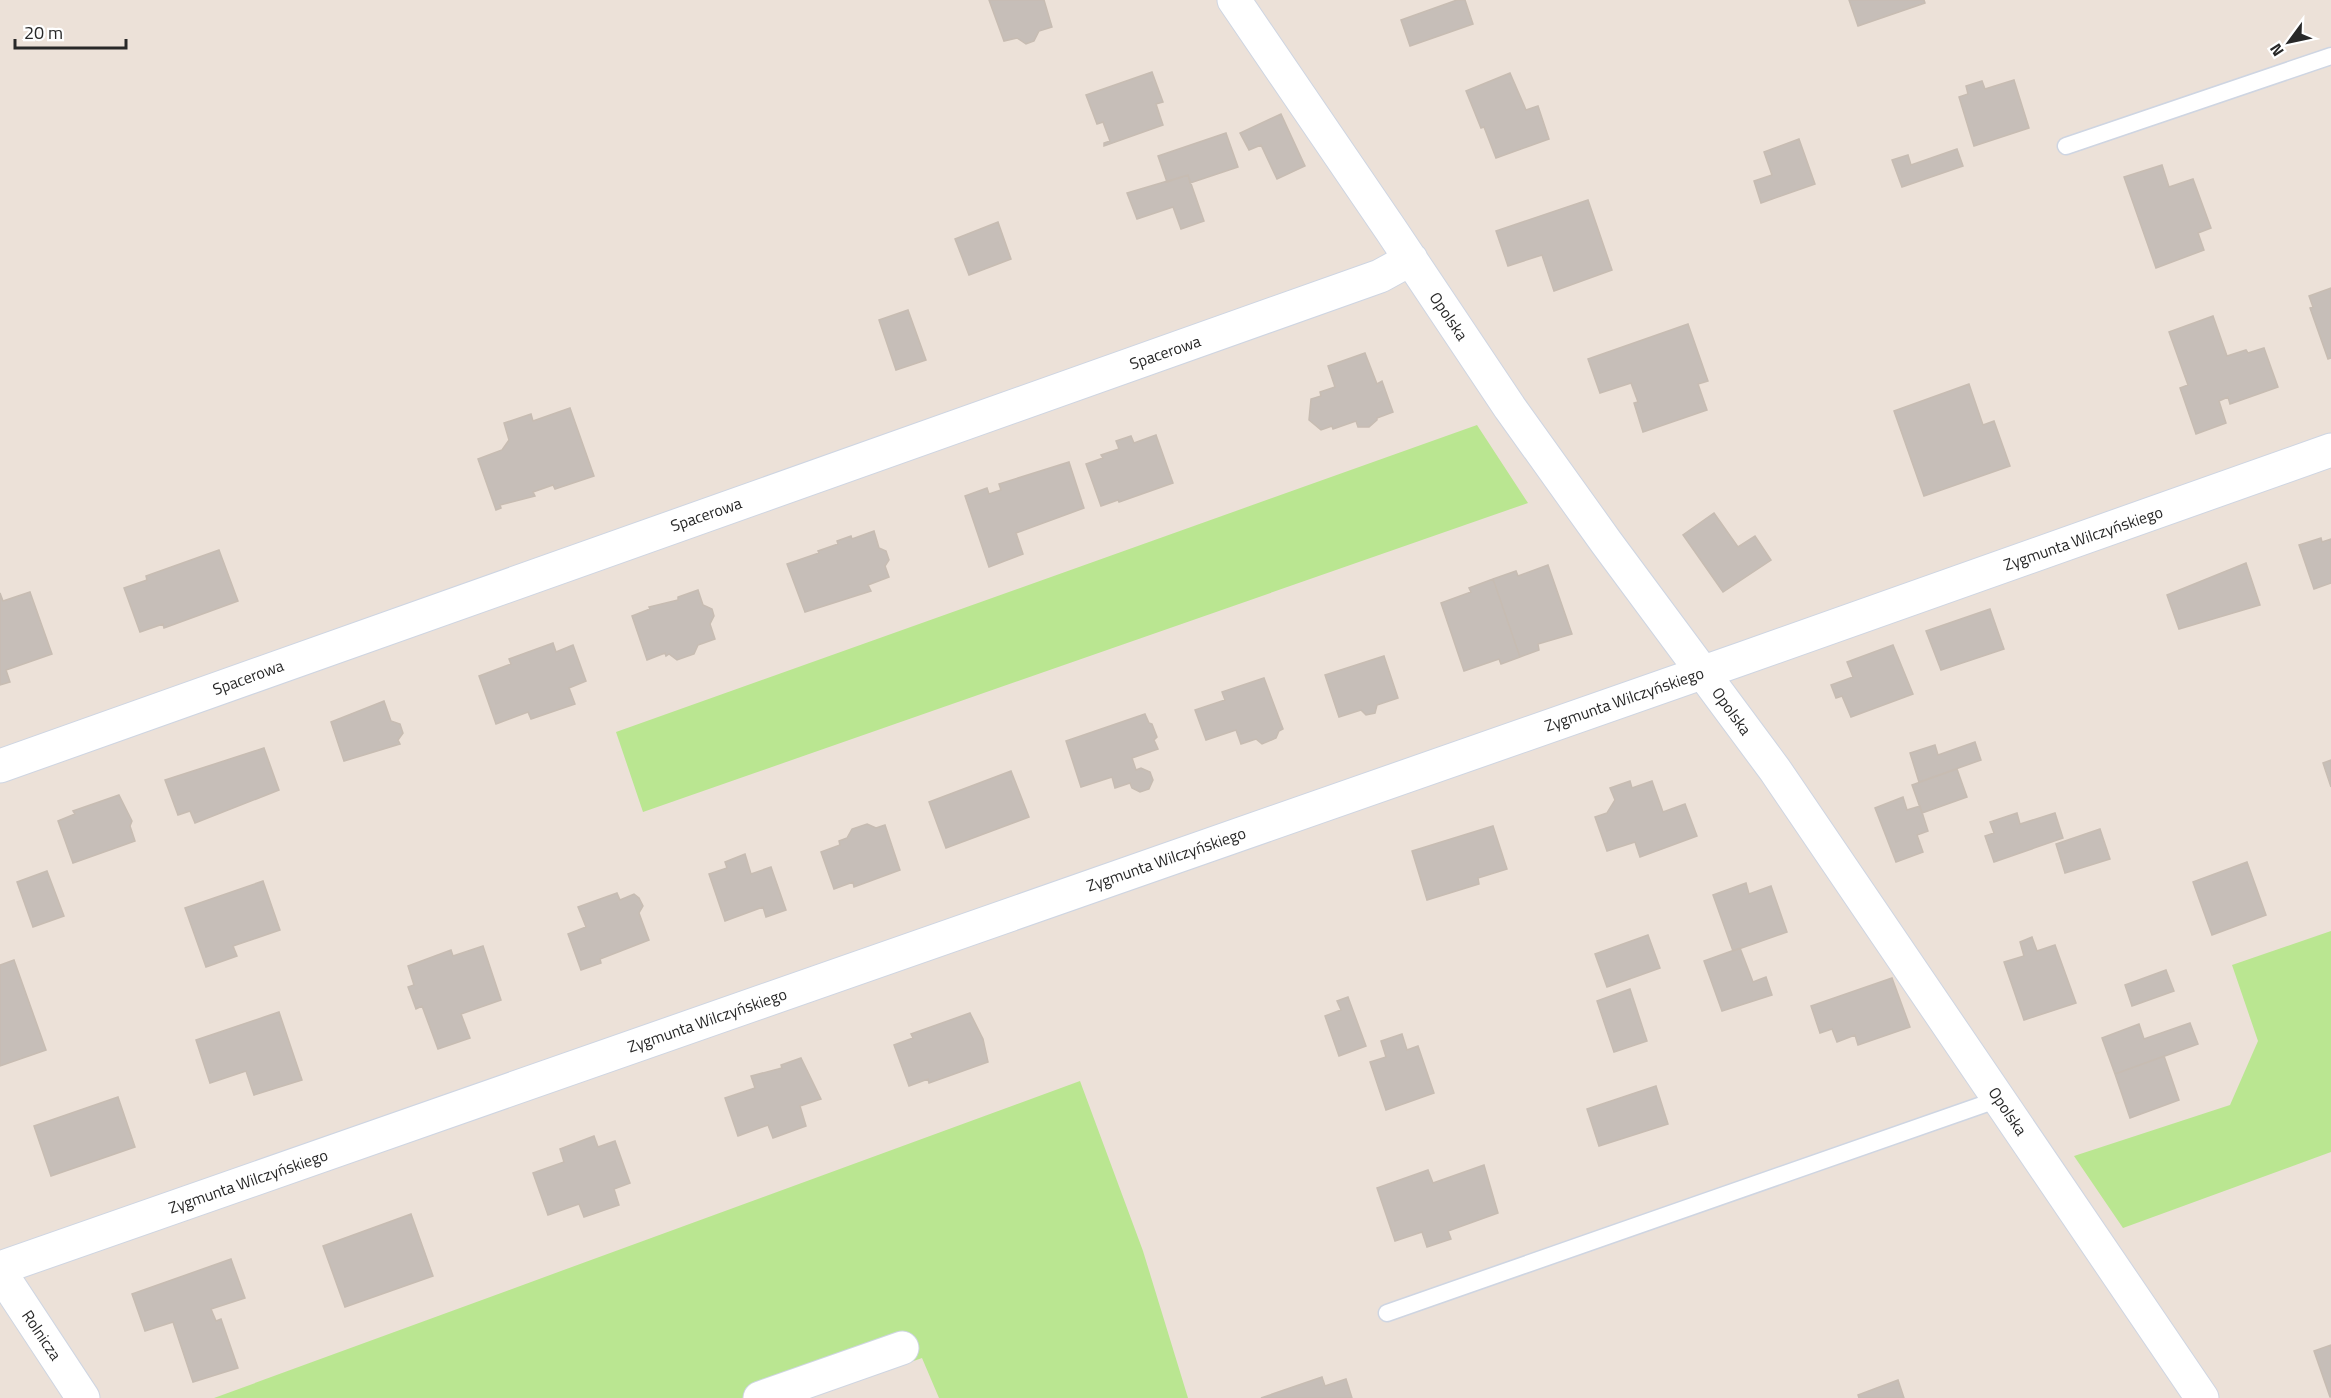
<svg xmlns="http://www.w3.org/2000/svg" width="2331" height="1398" font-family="'Titillium Web',sans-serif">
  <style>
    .green { fill: #bae691 }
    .building { fill: #c6beb8; stroke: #c7bcb2; stroke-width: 1.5 }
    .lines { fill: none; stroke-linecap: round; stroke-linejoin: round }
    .lane-casing { stroke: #ced5e2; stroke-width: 19 }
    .street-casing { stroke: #ced5e2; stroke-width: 35 }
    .lane { stroke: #fff; stroke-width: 16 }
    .street { stroke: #fff; stroke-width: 33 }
    .labels { text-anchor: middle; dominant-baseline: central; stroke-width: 6; stroke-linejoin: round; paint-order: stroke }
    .street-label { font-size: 16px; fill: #282828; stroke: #fff }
  </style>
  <rect width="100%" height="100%" fill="#ece1d8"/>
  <path class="green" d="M 1477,425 L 1528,503 L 643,812 L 616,732 Z
    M 2331,931 L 2331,1152 L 2123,1228 L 2074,1156 L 2230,1105 L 2258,1041 L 2232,965 Z
    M 1080,1081 L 1143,1251 L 1188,1398 L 939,1398 L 922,1358 L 810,1398 L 214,1398 Z"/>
  <path class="building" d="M 989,0 L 1044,0 L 1052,27 L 1039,31 L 1034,41 L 1026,44 L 1017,38 L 1004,41 Z
    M 1457,0 L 1465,0 L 1473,24 L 1410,46 L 1401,20 Z
    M 1849,0 L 1924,0 L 1925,3 L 1858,26 Z
    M 1152,72 L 1163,102 L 1156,104 L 1163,125 L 1104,146 L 1104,143 L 1110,141 L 1103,122 L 1097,124 L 1086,95 Z
    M 1510,73 L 1526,110 L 1538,106 L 1549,139 L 1496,158 L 1484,127 L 1481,128 L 1466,91 Z
    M 2014,80 L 2029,128 L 1974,146 L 1959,97 L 1968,94 L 1966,86 L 1982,81 L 1985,89 Z
    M 1281,114 L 1305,166 L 1277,179 L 1261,145 L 1249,150 L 1240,133 Z
    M 1226,133 L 1238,167 L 1190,183 L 1188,175 L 1167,182 L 1158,156 Z
    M 1799,139 L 1815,184 L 1761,203 L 1754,181 L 1772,175 L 1764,152 Z
    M 1957,149 L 1963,166 L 1902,187 L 1892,160 L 1908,155 L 1911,165 Z
    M 2162,165 L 2169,187 L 2193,179 L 2211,228 L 2198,233 L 2204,250 L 2156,268 L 2124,177 Z
    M 1188,175 L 1204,221 L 1181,229 L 1173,207 L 1137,219 L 1127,193 Z
    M 1588,200 L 1612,270 L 1554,291 L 1542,255 L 1508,266 L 1496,231 Z
    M 998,222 L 1011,259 L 969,275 L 955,239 Z
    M 2331,288 L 2331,358 L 2328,359 L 2310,308 L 2313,307 L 2309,296 Z
    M 908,310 L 926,360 L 896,370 L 879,320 Z
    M 2213,316 L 2227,356 L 2246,350 L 2248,353 L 2264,348 L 2278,387 L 2230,404 L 2228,397 L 2219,401 L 2226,423 L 2196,434 L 2180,388 L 2188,385 L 2169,332 Z
    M 1688,324 L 1708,381 L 1698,384 L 1707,410 L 1643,432 L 1634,403 L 1638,402 L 1631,383 L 1600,393 L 1588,359 Z
    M 1365,353 L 1377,384 L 1382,381 L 1393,412 L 1377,418 L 1377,420 L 1369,427 L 1358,427 L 1356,421 L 1333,429 L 1332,426 L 1321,430 L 1309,420 L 1311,399 L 1321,396 L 1320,392 L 1335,387 L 1328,366 Z
    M 1969,384 L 1983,425 L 1994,421 L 2010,466 L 1924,496 L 1894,411 Z
    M 570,408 L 594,476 L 555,489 L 553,485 L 533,492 L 535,496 L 500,505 L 501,508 L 496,510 L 478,459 L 502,450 L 509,440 L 504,423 L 531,414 L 533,421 Z
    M 1156,435 L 1173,483 L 1119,502 L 1118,500 L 1101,506 L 1086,464 L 1103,458 L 1101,455 L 1119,449 L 1116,441 L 1131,436 L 1134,443 Z
    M 1069,462 L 1084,508 L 1016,533 L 1023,554 L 989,567 L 965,496 L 987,488 L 989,494 L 1001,490 L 999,484 Z
    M 1714,513 L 1738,547 L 1755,536 L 1771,560 L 1723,592 L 1683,535 Z
    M 874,531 L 879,548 L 886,551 L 889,560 L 885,566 L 889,577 L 868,585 L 871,591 L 805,612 L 787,564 L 819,553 L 818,551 L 838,544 L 837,541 L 851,536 L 852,539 Z
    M 2321,538 L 2322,542 L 2331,539 L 2331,583 L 2314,589 L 2299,545 Z
    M 219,550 L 238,601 L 164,628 L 163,624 L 140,632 L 124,588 L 147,580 L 146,576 Z
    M 2246,563 L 2260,605 L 2179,629 L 2167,595 Z
    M 1548,565 L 1572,634 L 1538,644 L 1539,650 L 1520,657 L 1493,579 L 1516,571 L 1518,576 Z
    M 1493,579 L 1520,657 L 1501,664 L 1499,659 L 1464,671 L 1441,603 L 1471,592 L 1469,588 Z
    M 698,590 L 703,605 L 712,609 L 714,616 L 710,624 L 715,639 L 698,645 L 694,654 L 677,660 L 669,654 L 666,656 L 665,653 L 647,660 L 632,616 L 650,609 L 649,607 L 678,600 L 678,597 Z
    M 30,592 L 52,654 L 6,670 L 10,682 L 0,685 L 0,593 L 3,601 Z
    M 1990,609 L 2004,649 L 1941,670 L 1926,631 Z
    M 553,643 L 556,652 L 573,645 L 586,681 L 569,688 L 575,704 L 531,719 L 528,712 L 496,724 L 479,676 L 511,664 L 509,659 Z
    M 1893,645 L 1913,694 L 1851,717 L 1842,696 L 1836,698 L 1831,685 L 1853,677 L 1847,662 Z
    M 1384,656 L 1398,698 L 1377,705 L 1375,713 L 1366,715 L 1361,710 L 1339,717 L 1325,675 Z
    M 1264,678 L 1283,729 L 1279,731 L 1276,738 L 1262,744 L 1256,739 L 1241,744 L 1236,730 L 1206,740 L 1195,710 L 1225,700 L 1222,692 Z
    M 384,701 L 391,721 L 400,724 L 403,733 L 398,740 L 400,744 L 344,761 L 331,722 Z
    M 1145,714 L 1149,723 L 1152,724 L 1157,737 L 1154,740 L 1158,749 L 1132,758 L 1136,770 L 1141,768 L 1150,772 L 1153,780 L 1149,789 L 1140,792 L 1132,788 L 1130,783 L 1115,788 L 1112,777 L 1081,787 L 1066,741 Z
    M 1975,742 L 1981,760 L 1919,782 L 1910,753 L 1935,745 L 1938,755 Z
    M 264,748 L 279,790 L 195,823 L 190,811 L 178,815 L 165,780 Z
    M 2331,760 L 2331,787 L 2323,763 Z
    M 1957,769 L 1967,797 L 1922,813 L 1912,785 Z
    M 1011,771 L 1029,817 L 946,848 L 929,802 Z
    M 1630,781 L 1632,788 L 1652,781 L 1663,812 L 1685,804 L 1697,836 L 1640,857 L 1635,842 L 1607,851 L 1595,817 L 1607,813 L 1615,800 L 1610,788 Z
    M 119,795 L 132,821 L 130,826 L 135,841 L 73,863 L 58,821 L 75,814 L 73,811 Z
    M 1903,797 L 1907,810 L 1920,806 L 1928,831 L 1917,835 L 1923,852 L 1896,862 L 1875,808 Z
    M 2017,813 L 2020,824 L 2055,813 L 2063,838 L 1994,862 L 1985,836 L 1994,833 L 1990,822 Z
    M 867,824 L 876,828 L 885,825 L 900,870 L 854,887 L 853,882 L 834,889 L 821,852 L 840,845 L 839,841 L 847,838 L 852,829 Z
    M 1493,826 L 1507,869 L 1478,878 L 1479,884 L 1427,900 L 1412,851 Z
    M 2100,829 L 2110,859 L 2065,873 L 2056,844 Z
    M 745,854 L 751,874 L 771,867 L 786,910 L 766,917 L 763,907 L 725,921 L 709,874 L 727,868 L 725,862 Z
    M 2247,862 L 2266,915 L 2212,935 L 2193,882 Z
    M 47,871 L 64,916 L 33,927 L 17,882 Z
    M 263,881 L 280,930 L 233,946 L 237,956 L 206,967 L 185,908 Z
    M 1746,883 L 1749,894 L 1771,886 L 1787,932 L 1733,951 L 1713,895 Z
    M 617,893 L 620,900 L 634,894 L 639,898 L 643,906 L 639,913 L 649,940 L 600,959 L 601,963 L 581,970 L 568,934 L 586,927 L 578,907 Z
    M 1648,935 L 1660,968 L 1607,987 L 1595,954 Z
    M 2032,937 L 2037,951 L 2055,945 L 2076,1003 L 2024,1020 L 2004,962 L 2024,956 L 2020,942 Z
    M 483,946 L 501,1000 L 461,1014 L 470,1038 L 438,1049 L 422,1006 L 416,1009 L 408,987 L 414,985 L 408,966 L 451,950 L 453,956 Z
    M 1740,948 L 1753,982 L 1766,977 L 1772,995 L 1722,1011 L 1704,961 Z
    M 14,960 L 46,1050 L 0,1066 L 0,965 Z
    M 2166,970 L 2174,991 L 2132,1006 L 2125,985 Z
    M 1892,978 L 1910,1027 L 1858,1045 L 1855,1035 L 1837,1042 L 1832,1029 L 1820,1033 L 1811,1006 Z
    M 1630,989 L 1647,1041 L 1614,1052 L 1597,1001 Z
    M 1348,997 L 1366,1046 L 1339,1056 L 1325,1016 L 1341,1010 L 1337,1001 Z
    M 279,1012 L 302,1080 L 254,1095 L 246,1071 L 210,1083 L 196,1040 Z
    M 970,1013 L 983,1039 L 988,1062 L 929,1083 L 928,1079 L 909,1086 L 894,1045 L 913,1038 L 911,1034 Z
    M 2190,1023 L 2198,1044 L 2115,1074 L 2102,1038 L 2139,1024 L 2144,1039 Z
    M 1402,1034 L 1407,1050 L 1418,1046 L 1434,1093 L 1386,1110 L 1370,1062 L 1386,1057 L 1381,1041 Z
    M 2164,1056 L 2179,1100 L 2130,1118 L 2115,1074 Z
    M 801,1058 L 821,1099 L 800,1106 L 806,1126 L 773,1138 L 768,1125 L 738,1136 L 725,1098 L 755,1088 L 751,1076 L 782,1068 L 781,1065 Z
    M 1656,1086 L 1668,1124 L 1599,1146 L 1587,1109 Z
    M 118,1097 L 135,1147 L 51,1176 L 34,1126 Z
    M 594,1136 L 598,1147 L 615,1141 L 630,1183 L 614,1189 L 619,1205 L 584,1217 L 579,1204 L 548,1215 L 533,1173 L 564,1162 L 560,1149 Z
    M 1484,1165 L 1498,1213 L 1448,1231 L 1451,1239 L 1427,1247 L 1422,1232 L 1395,1241 L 1377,1188 L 1428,1170 L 1433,1183 Z
    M 411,1214 L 433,1276 L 345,1307 L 323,1246 Z
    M 231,1259 L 245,1298 L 211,1309 L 216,1321 L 221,1319 L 238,1368 L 193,1382 L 173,1322 L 145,1331 L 132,1294 Z
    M 2331,1345 L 2331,1397 L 2330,1397 L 2314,1351 Z
    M 1322,1377 L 1325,1386 L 1346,1379 L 1352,1398 L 1261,1398 Z
    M 1898,1380 L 1904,1398 L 1859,1398 L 1858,1395 Z"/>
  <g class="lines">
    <defs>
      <path id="lane" d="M 2066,146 L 2331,56
        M 1387,1313 L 1999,1099"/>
      <path id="street" d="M 1234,0 L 1391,230 L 1510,408 L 1606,542 L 1775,770 L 2202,1398
        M 0,766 L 1380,276 L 1411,259
        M 0,1268 L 1744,658 L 2331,450
        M 0,1272 L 83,1398
        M 760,1398 L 902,1348"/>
    </defs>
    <use href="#lane" class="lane-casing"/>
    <use href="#street" class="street-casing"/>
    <use href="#lane" class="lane"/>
    <use href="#street" class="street"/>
  </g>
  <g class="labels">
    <g class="street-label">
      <text transform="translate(1449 316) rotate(56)">Opolska</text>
      <text transform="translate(1165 352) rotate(-19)">Spacerowa</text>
      <text transform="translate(706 514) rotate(-19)">Spacerowa</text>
      <text transform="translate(2083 538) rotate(-19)">Zygmunta Wilczyńskiego</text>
      <text transform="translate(248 677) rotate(-20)">Spacerowa</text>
      <text transform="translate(1624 699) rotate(-19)">Zygmunta Wilczyńskiego</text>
      <text transform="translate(1732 711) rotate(54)">Opolska</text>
      <text transform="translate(1166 859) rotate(-19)">Zygmunta Wilczyńskiego</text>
      <text transform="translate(707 1020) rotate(-19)">Zygmunta Wilczyńskiego</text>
      <text transform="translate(2008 1111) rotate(56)">Opolska</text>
      <text transform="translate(248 1181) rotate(-19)">Zygmunta Wilczyńskiego</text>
      <text transform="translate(42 1335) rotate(56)">Rolnicza</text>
    </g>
  </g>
  <g transform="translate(2289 42) rotate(237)" stroke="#ffffff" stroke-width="4.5" paint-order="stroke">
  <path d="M0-4.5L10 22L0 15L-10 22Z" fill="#282828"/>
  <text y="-9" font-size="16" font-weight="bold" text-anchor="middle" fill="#282828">N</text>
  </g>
  <path d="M15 39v9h111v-9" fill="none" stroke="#282828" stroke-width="3"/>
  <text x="24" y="39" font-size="18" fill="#282828" stroke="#ffffff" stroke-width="4.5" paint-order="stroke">20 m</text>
</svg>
